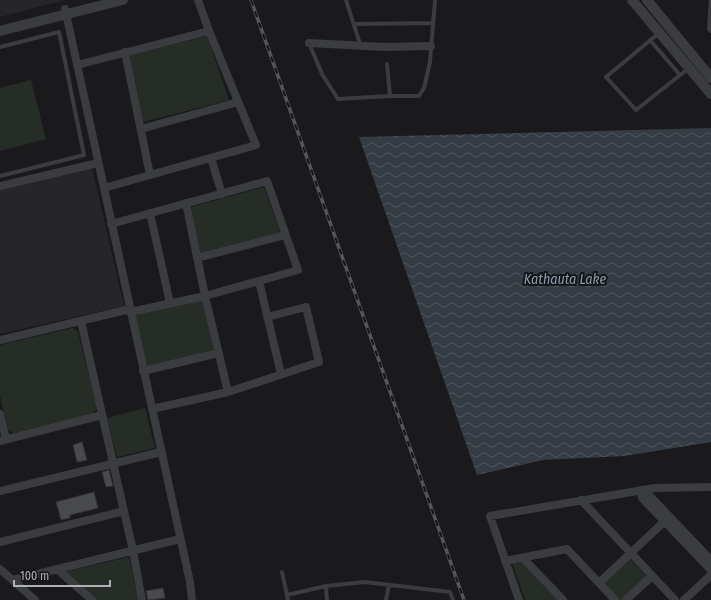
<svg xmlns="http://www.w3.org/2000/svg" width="711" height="600" font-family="'Fira Sans Condensed',sans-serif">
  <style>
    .built { fill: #262628 }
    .green { fill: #262d27 }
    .water { fill: url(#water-waves) }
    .building { fill: #494a4d; stroke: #343437 }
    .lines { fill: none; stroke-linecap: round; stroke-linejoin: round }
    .service { stroke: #3b3c40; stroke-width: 4 }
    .minor { stroke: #3b3c40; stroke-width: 8 }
    .tertiary { stroke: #3b3c40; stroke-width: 10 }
    .rail-casing { stroke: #55565b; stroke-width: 3.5 }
    .rail { stroke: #151517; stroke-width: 2; stroke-dasharray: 6; stroke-linecap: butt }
    .labels { text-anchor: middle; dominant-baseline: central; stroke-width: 4; stroke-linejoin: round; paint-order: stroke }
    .water-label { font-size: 14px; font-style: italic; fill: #8a9db0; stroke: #151517 }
  </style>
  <defs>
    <pattern id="water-waves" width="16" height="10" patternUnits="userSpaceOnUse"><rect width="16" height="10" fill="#353c43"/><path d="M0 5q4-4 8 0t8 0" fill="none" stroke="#50565c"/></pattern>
  </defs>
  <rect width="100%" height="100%" fill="#1a1a1c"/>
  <path class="built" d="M 0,0 L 65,0 L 0,17 Z
    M 92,168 L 124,306 L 0,334 L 0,190 Z"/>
  <path class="green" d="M 207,36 L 229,100 L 143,122 L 130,55 Z
    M 31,80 L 46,139 L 0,151 L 0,88 Z
    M 264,187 L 280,232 L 200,255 L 191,207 Z
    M 202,299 L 214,351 L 147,366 L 135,315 Z
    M 73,328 L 78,332 L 97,408 L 92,414 L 14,433 L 8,429 L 0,396 L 0,345 Z
    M 145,408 L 155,448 L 117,457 L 107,418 Z
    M 129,557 L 138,600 L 96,600 L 64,572 Z
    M 630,559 L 647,577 L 623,600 L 620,600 L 604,583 Z
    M 521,561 L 558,600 L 525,600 L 512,563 Z"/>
  <path class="water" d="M 711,128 L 711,442 L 625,456 L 543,460 L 477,475 L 359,137 Z"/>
  <path class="building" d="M 82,442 L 87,460 L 77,462 L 73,445 Z
    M 109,470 L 113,486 L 106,487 L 102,472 Z
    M 94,492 L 98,508 L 70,515 L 70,518 L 61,520 L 56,502 Z
    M 163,588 L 165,598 L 148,600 L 146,591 Z"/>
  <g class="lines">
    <path class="service" d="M 346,0 L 360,44
      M 711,0 L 709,29 L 711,31
      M 354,24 L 433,23
      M 659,33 L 606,77 L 636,110 L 689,68
      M 650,40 L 680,75
      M 309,43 L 322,74 L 338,99 L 390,96 L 419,96 L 424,88 L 430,62 L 435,0
      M 0,47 L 59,32 L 84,155 L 0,176
      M 387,64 L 390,96
      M 282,572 L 288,600
      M 287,595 L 326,586
      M 327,600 L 326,586 L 365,582 L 450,592 L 453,600
      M 386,600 L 389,585"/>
    <path class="minor" d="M 65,9 L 190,582 L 192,600
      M 309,43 L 385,47 L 431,46
      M 125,52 L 150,175
      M 77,65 L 209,31
      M 141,129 L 238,102
      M 211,158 L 222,194
      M 0,186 L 98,163
      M 104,188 L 256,145 L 209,31 L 198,0
      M 186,203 L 205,296 L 228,392
      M 150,213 L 170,303
      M 111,224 L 267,181 L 298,270 L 205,296 L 130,312
      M 197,258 L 285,235
      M 259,281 L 281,374
      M 81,321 L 133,551 L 142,600
      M 0,340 L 130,309
      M 143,371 L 219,353
      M 152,409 L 228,392 L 319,362 L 306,307 L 267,317
      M 0,414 L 6,439
      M 0,441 L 102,415
      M 641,490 L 642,498 L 711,570
      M 641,490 L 648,494 L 711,560
      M 0,491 L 161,452
      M 581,500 L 675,600
      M 0,542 L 124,511
      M 523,558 L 563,600
      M 505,561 L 567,549 L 615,600
      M 0,569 L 35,600
      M 58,570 L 92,600
      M 13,580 L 180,539
      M 599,583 L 668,518
      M 519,600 L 490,516 L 655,488 L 711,487
      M 626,600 L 652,576
      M 684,600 L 711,575"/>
    <path class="tertiary" d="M 632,0 L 711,94
      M 647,0 L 711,78
      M 0,31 L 123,0"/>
    <defs>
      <path id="rail" d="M 251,0 L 464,600"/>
    </defs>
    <use href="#rail" class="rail-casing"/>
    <use href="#rail" class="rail"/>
  </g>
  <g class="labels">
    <g class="water-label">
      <text x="565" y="279">Kathauta Lake</text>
    </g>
  </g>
  <path d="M14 580v6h96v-6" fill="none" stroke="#aeb1b9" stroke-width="2"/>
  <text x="20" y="580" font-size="12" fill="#aeb1b9" stroke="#151517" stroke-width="3" paint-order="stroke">100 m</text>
</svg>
